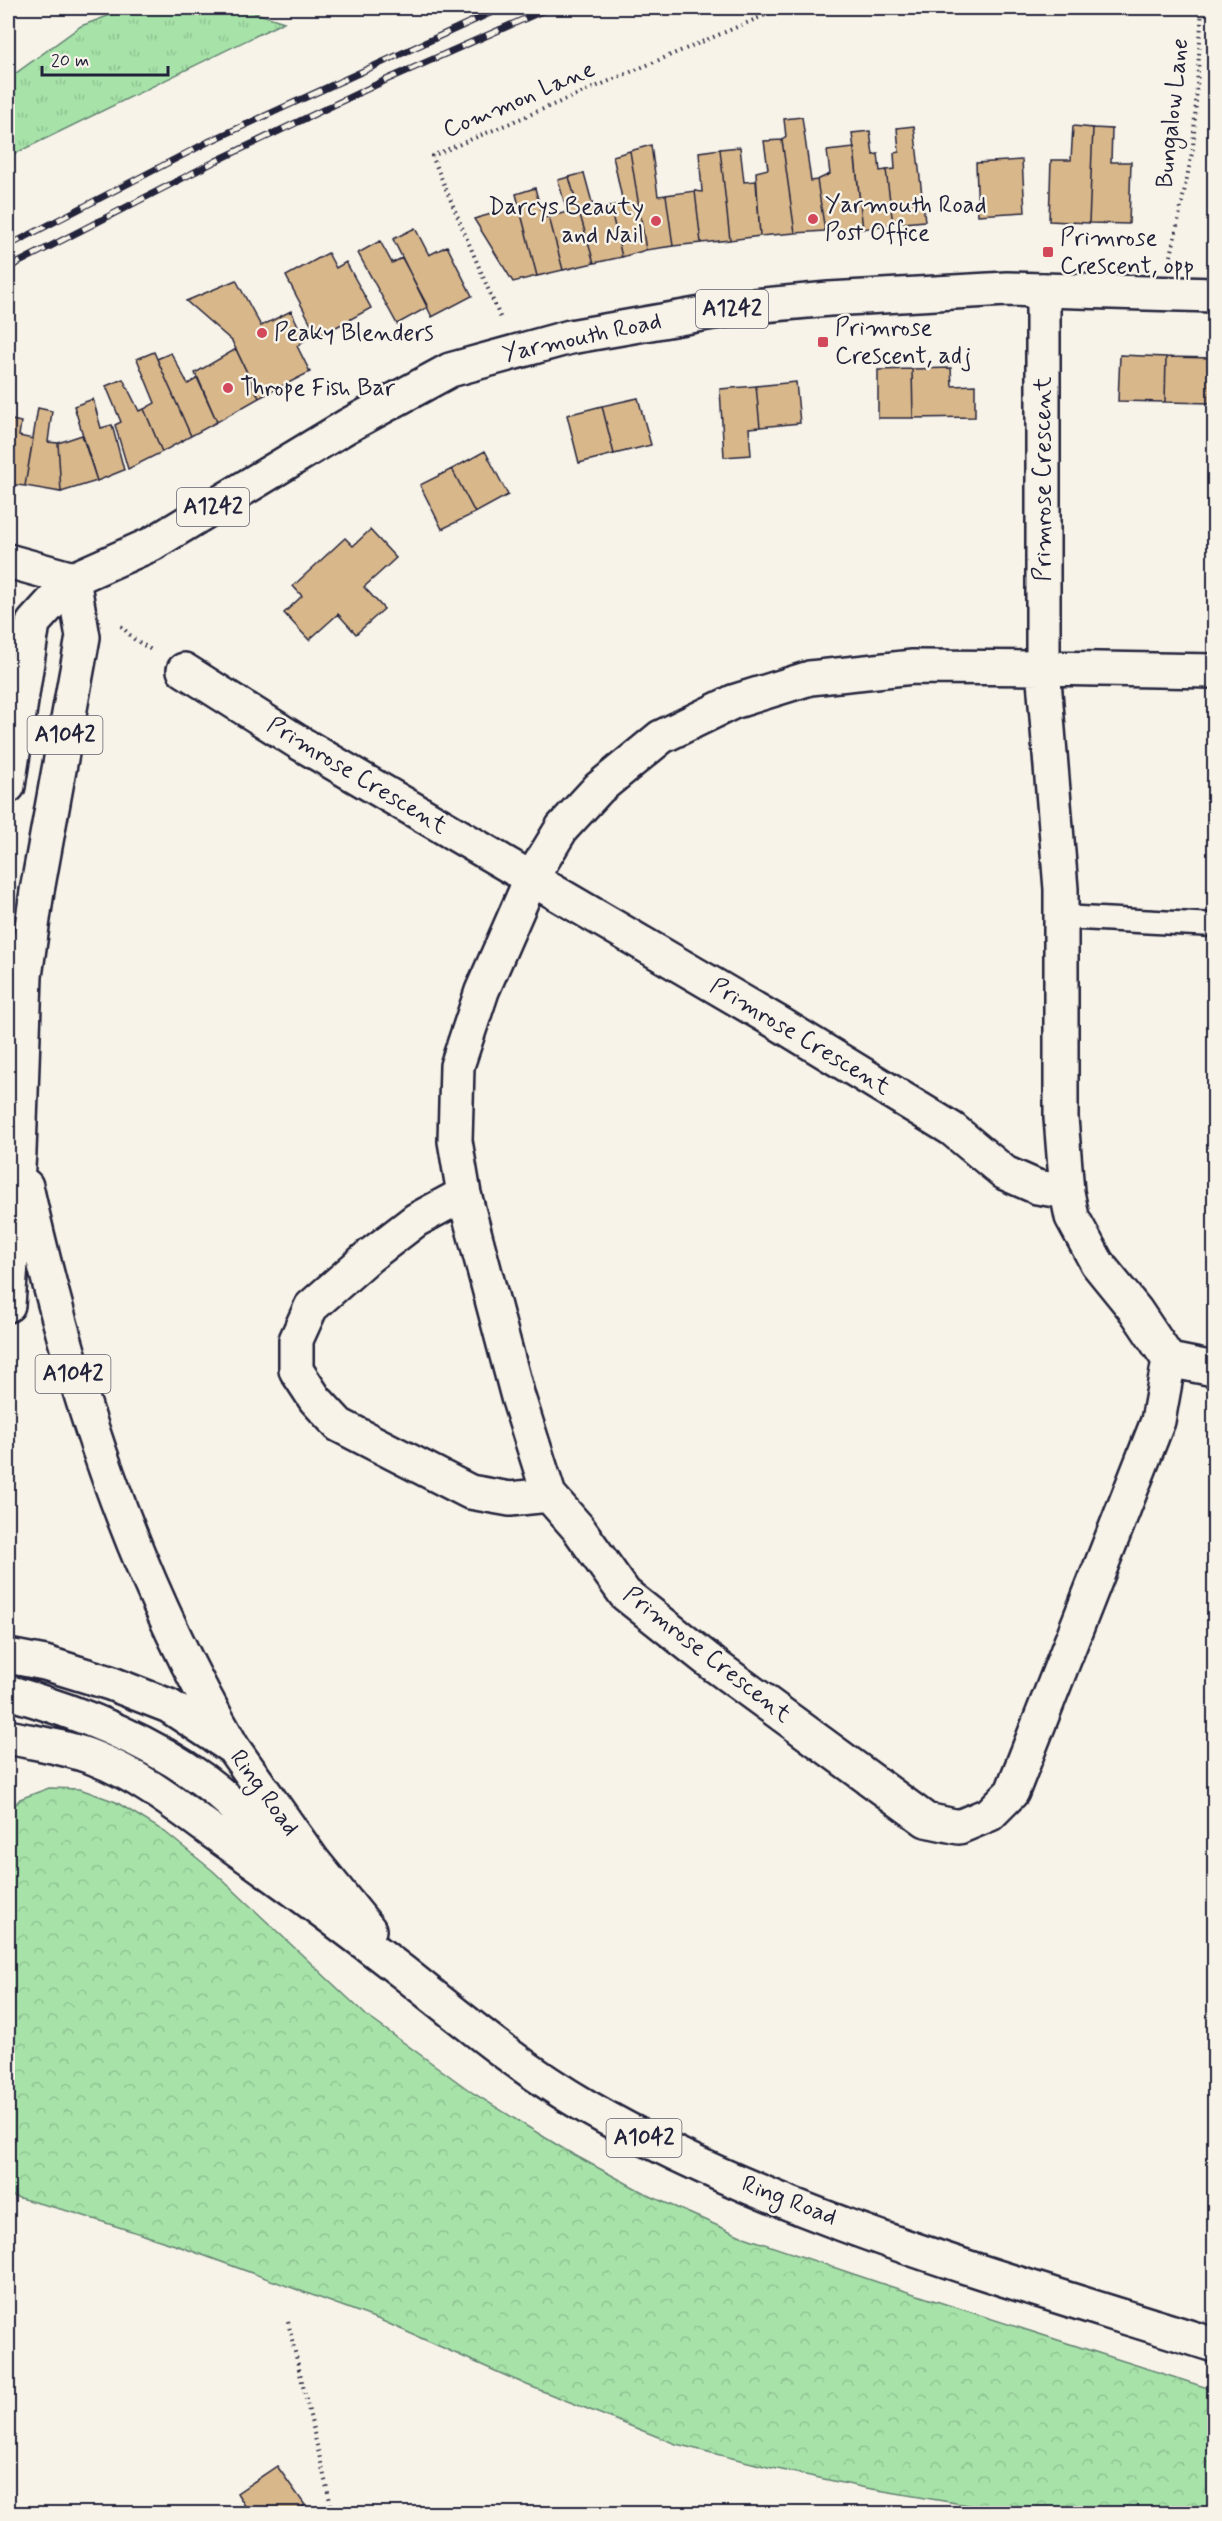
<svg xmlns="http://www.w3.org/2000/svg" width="1222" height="2521" font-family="Mynerve,sans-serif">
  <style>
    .grass { fill: url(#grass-tufts); stroke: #648272; stroke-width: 1.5 }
    .forest { fill: url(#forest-crowns); stroke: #648272; stroke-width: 1.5 }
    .building { fill: #d8b78b; stroke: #22223b; stroke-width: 1.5 }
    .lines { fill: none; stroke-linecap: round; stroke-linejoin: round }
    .lane-casing { stroke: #22223b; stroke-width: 27 }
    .street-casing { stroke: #22223b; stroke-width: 38 }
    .primary-casing { stroke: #22223b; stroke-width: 38 }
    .highway-casing { stroke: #22223b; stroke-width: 38 }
    .path { stroke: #22223b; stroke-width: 4; stroke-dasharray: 1.5 4.5; stroke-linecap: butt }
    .lane { stroke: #f7f3e8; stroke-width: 22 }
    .street { stroke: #f7f3e8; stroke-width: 33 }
    .primary { stroke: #f7f3e8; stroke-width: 33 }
    .highway { stroke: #f7f3e8; stroke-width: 33 }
    .rail-casing { stroke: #22223b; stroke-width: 7 }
    .rail { stroke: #f7f3e8; stroke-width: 4.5; stroke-dasharray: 14; stroke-linecap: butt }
    .poi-dot { fill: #d1495b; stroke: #f7f3e8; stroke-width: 2 }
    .labels { text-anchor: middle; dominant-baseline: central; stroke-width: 5; stroke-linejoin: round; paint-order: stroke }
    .shield { fill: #f7f3e8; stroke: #62616f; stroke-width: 1.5 }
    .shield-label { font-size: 22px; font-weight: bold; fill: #22223b }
    .street-label { font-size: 24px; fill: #22223b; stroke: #f7f3e8 }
    .poi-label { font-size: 24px; fill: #22223b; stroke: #f7f3e8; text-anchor: start }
  </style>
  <defs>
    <pattern id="grass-tufts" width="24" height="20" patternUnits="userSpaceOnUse" patternTransform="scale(1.5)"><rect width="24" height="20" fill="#a7e3a9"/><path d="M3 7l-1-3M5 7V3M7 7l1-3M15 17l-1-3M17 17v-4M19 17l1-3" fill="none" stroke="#8fc292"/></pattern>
    <pattern id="forest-crowns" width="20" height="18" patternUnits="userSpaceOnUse" patternTransform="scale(1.5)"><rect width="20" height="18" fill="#a7e3a9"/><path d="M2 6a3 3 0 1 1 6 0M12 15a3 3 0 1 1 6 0" fill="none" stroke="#8fc292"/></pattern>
  </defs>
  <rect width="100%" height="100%" fill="#f7f3e8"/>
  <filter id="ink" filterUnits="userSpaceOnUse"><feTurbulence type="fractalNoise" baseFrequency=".0167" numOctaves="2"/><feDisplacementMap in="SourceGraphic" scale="12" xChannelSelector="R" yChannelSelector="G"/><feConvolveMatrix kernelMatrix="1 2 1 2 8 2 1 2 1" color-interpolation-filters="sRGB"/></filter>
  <g filter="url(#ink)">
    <path class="grass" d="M 129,8 L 240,8 L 284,22 L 8,157 L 8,79 L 81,26 Z"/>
    <path class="forest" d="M 49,1788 L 80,1789 L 116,1802 L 165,1832 L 213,1871 L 367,2016 L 473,2093 L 567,2151 L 650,2196 L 741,2236 L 883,2284 L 1214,2390 L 1214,2513 L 1015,2513 L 866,2488 L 768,2467 L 676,2444 L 527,2385 L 380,2320 L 178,2246 L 75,2213 L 8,2195 L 8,1813 L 20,1799 Z"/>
    <path class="building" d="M 802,117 L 811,181 L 817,180 L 825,231 L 795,233 L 782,140 L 786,137 L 784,119 Z
      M 914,126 L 925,221 L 893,224 L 886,170 L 895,169 L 894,153 L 899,152 L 897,128 Z
      M 1073,126 L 1093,128 L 1089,223 L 1049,221 L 1051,160 L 1071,160 Z
      M 1093,128 L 1112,129 L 1111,162 L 1131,162 L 1129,224 L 1089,223 Z
      M 870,131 L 873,155 L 878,154 L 880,171 L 886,170 L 893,224 L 863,229 L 852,133 Z
      M 782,140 L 795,233 L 760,236 L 756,172 L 768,169 L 764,141 Z
      M 651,145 L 658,196 L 666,195 L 673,246 L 646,250 L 630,151 Z
      M 740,147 L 744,182 L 756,181 L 760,236 L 730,240 L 720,149 Z
      M 854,148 L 863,229 L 825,231 L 817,180 L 830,174 L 827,151 Z
      M 720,149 L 730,240 L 701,243 L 695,191 L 702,192 L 699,152 Z
      M 630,151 L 646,250 L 622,257 L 610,206 L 623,203 L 613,156 Z
      M 1022,160 L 1025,212 L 978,215 L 976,163 Z
      M 584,173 L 594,210 L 610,206 L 622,257 L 594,263 L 569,177 Z
      M 569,177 L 594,263 L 563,270 L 549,217 L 567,212 L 558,180 Z
      M 535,188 L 543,218 L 549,217 L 563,270 L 537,276 L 516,194 Z
      M 695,191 L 701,243 L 673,246 L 666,195 Z
      M 519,206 L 537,276 L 513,282 L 474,219 Z
      M 415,228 L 429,255 L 447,246 L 472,296 L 432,317 L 393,239 Z
      M 380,241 L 392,263 L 402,258 L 428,307 L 397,324 L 358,253 Z
      M 328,253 L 336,268 L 346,262 L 371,308 L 318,337 L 286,276 Z
      M 236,280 L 261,326 L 291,311 L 305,340 L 297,346 L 310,372 L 259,398 L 232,341 L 186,301 Z
      M 236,349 L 259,398 L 217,422 L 195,373 Z
      M 154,352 L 191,436 L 162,452 L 144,409 L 155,403 L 137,359 Z
      M 171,353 L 188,384 L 198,378 L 217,422 L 191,436 L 157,359 Z
      M 1120,355 L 1166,357 L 1165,402 L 1118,401 Z
      M 1166,357 L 1214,358 L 1212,403 L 1165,402 Z
      M 951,368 L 952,386 L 975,385 L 975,417 L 913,418 L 912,369 Z
      M 912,369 L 913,418 L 878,418 L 878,370 Z
      M 123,379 L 139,411 L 144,409 L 162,452 L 128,469 L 115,425 L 121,422 L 106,386 Z
      M 796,382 L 800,423 L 760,427 L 756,386 Z
      M 756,386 L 760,427 L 749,428 L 751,455 L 724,457 L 720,389 Z
      M 638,398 L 651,445 L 614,454 L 602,406 Z
      M 93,399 L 101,428 L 112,425 L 124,470 L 97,481 L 74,406 Z
      M 602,406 L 614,454 L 579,463 L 567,415 Z
      M 38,408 L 52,411 L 48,442 L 58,443 L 61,492 L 25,486 Z
      M 8,419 L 21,422 L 19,436 L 33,439 L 25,486 L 8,484 Z
      M 82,435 L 97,481 L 61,492 L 58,443 Z
      M 485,451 L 508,495 L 475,513 L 452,469 Z
      M 452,469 L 475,513 L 442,529 L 420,485 Z
      M 370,530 L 396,558 L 364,587 L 384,609 L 356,634 L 338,614 L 309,640 L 284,613 L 302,596 L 293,586 L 345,538 L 353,546 Z
      M 277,2466 L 305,2505 L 292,2514 L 250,2514 L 237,2493 Z"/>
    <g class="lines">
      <defs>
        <path id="lane" d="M 1061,917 L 1214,925"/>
        <path id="street" d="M 1043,290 L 1043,668 L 1061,889 L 1061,1118 L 1067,1192 L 1072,1217 L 1097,1263 L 1136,1311 L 1169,1360 L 1158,1421 L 1012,1792 L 990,1814 L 959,1827 L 926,1820 L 717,1667 L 625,1594 L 578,1528 L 549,1495 L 518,1397 L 464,1194 L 455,1141 L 457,1066 L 482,991 L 531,879 L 562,828 L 599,788 L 661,737 L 733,702 L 810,678 L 913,667 L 1043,668 L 1214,671
          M 184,670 L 298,742 L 780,1024 L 952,1129 L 1005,1173 L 1037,1187 L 1067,1192
          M 464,1194 L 416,1220 L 368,1257 L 311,1307 L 296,1340 L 296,1370 L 315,1399 L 339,1425 L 470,1492 L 510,1499 L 549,1495
          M 1169,1360 L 1214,1369"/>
        <path id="primary" d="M 73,579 L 152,544 L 347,426 L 450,370 L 570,337 L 742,307 L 829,299 L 1007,289 L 1214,295"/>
        <path id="highway" d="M 8,561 L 73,579
          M 8,786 L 33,623 L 73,579
          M 26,1186 C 71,1386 130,1569 233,1748
          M 8,1305 L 19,1152 L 25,976 L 37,891 L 83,637 L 73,579
          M 8,1656 L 45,1663 L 110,1683 L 169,1706 L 233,1748 L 313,1861 L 369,1930
          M 8,1692 C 75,1711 146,1738 203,1780 C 240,1807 270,1843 296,1880
          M 8,1737 C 36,1743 67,1747 94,1758 C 143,1777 185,1812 227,1842 C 287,1884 346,1928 404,1973 C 463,2020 521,2069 587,2107 C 779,2218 1004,2278 1214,2345"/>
      </defs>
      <use href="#lane" class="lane-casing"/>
      <use href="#street" class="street-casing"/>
      <use href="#primary" class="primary-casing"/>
      <use href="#highway" class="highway-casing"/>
      <path class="path" d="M 1171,256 L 1193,148 L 1202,8
        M 500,317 L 432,156 L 782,8
        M 121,626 L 134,639 L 153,651
        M 288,2322 L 333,2514"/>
      <use href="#lane" class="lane"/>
      <use href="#street" class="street"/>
      <use href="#primary" class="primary"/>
      <use href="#highway" class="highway"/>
      <defs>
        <path id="rail" d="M 8,246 L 208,142 L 501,8
          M 8,268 L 216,161 L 386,80 L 549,8"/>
      </defs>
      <use href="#rail" class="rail-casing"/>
      <use href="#rail" class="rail"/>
    </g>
  </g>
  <g class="poi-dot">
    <circle cx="813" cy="219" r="6"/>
    <circle cx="656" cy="221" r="6"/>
    <rect x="1042" y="246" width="12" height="12" rx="3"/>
    <circle cx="262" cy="333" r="6"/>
    <rect x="817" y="336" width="12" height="12" rx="3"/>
    <circle cx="228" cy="388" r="6"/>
  </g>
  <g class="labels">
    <g class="shield">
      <rect x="696" y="290" width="72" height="38" rx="4.5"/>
      <rect x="177" y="488" width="72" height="38" rx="4.5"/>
      <rect x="27.5" y="716" width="75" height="38" rx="4.5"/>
      <rect x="35.5" y="1355" width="75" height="38" rx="4.5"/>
      <rect x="606.5" y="2119" width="75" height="38" rx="4.5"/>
    </g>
    <g class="shield-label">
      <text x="732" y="309">A1242</text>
      <text x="213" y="507">A1242</text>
      <text x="65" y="735">A1042</text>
      <text x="73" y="1374">A1042</text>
      <text x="644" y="2138">A1042</text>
    </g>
    <g class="street-label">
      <text transform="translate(519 100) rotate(-23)">Common Lane</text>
      <text transform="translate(1173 113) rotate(-84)">Bungalow Lane</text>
      <text transform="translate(582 338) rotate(-12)">Yarmouth Road</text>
      <text transform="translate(1043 479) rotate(-90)">Primrose Crescent</text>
      <text transform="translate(357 776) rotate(31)">Primrose Crescent</text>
      <text transform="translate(800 1037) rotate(31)">Primrose Crescent</text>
      <text transform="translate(707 1655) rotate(38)">Primrose Crescent</text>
      <text transform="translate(264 1793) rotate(54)">Ring Road</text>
      <text transform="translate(789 2201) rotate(21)">Ring Road</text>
    </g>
    <g class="poi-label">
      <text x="825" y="205">Yarmouth Road<tspan x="825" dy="28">Post Office</tspan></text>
      <text x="644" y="207" text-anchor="end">Darcys Beauty<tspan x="644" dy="28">and Nail</tspan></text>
      <text x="1060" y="238">Primrose<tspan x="1060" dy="28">Crescent, opp</tspan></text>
      <text x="835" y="328">Primrose<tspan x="835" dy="28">Crescent, adj</tspan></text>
      <text x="274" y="333">Peaky Blenders</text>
      <text x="240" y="388">Thrope Fish Bar</text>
    </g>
  </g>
  <rect width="1222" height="2521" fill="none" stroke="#f7f3e8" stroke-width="30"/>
  <rect x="15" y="15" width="1192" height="2491" fill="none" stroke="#22223b" stroke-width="2" filter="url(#ink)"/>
  <path d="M42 66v9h126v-9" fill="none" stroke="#22223b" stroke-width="3"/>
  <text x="51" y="66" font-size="18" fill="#22223b" stroke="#f7f3e8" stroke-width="4.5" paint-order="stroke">20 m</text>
</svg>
